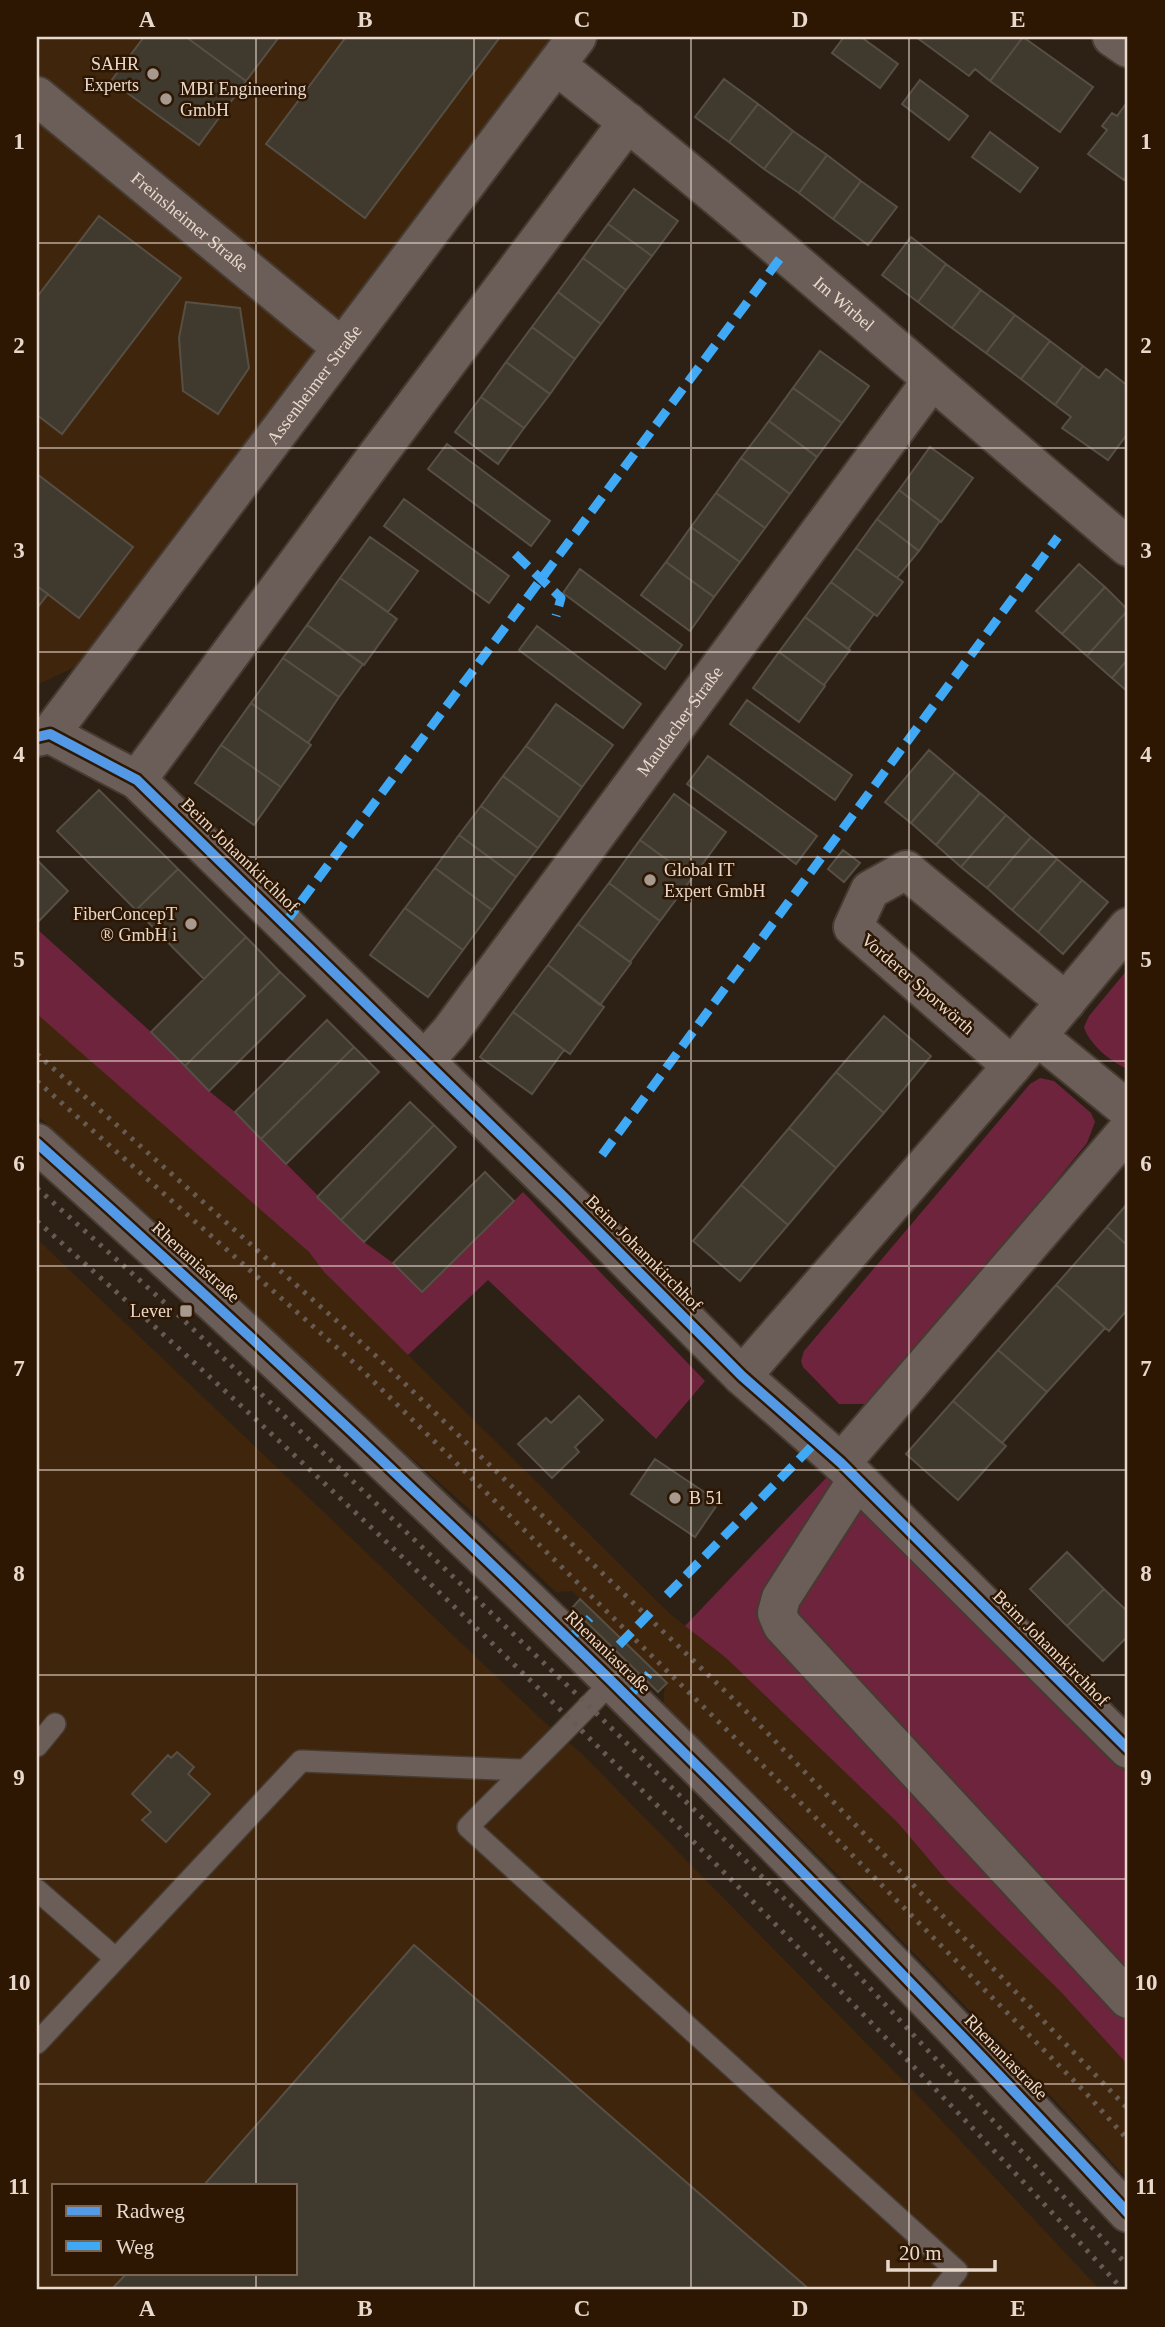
<svg xmlns="http://www.w3.org/2000/svg" width="1165" height="2327" font-family="'Times New Roman',serif">
  <style>
    .built { fill: #3f250c; fill-rule: evenodd }
    .green { fill: #6e243d }
    .building { fill: #40392e; stroke: #574f44; stroke-width: 2 }
    .lines { fill: none; stroke-linecap: round; stroke-linejoin: round }
    .service-casing { stroke: #463b31; stroke-width: 24 }
    .minor-casing { stroke: #463b31; stroke-width: 42 }
    .tertiary-casing { stroke: #463b31; stroke-width: 42 }
    .service { stroke: #6b5d57; stroke-width: 21 }
    .minor { stroke: #6b5d57; stroke-width: 38 }
    .tertiary { stroke: #6b5d57; stroke-width: 38 }
    .rail { stroke: #665a52; stroke-width: 5; stroke-dasharray: 3.5 7; stroke-linecap: butt }
    .quiet { stroke: #3fa9f5; stroke-width: 9; stroke-dasharray: 18 9; stroke-linecap: butt }
    .cycleway-casing { stroke: #2d1703; stroke-width: 15 }
    .cycleway { stroke: #5399e6; stroke-width: 10 }
    .grid { fill: none; stroke: #e9d9cd; stroke-width: 2; stroke-opacity: 0.55 }
    .poi-dot { fill: #a7998d; stroke: #2d1703; stroke-width: 2.5 }
    .labels { text-anchor: middle; dominant-baseline: central; stroke-width: 5; stroke-linejoin: round; paint-order: stroke }
    .poi-label { font-size: 18px; fill: #e9d9cd; stroke: #2d1703; text-anchor: end }
    .street-label { font-size: 18px; fill: #e9d9cd; stroke: #2d1703 }
    .neatline { fill: none; stroke: #e9d9cd; stroke-width: 2.5 }
    .grid-label { font-size: 23px; text-anchor: middle; font-weight: bold; fill: #e9d9cd }
  </style>
  <rect width="100%" height="100%" fill="#2d2116"/>
  <path class="built" d="M 37,37 L 555,37 L 350,304 L 81,664 L 37,685 Z
    M 37,1013 L 309,1252 L 324,1272 L 670,1614 L 725,1657 L 898,1823 L 948,1882 L 1060,1991 L 1128,2065 L 1128,2180 L 1027,2070 L 843,1880 L 664,1704 L 664,1692 L 666,1683 L 580,1599 L 572,1591 L 556,1592 L 467,1507 L 355,1408 L 181,1244 L 37,1115 Z
    M 37,1239 L 540,1718 L 583,1755 L 926,2104 L 1100,2290 L 37,2290 ZM 54,2185 L 296,2185 L 296,2273 L 54,2273 Z"/>
  <path class="green" d="M 37,929 L 151,1032 L 209,1091 L 235,1112 L 364,1242 L 393,1263 L 422,1292 L 523,1192 L 705,1381 L 656,1439 L 488,1280 L 408,1355 L 324,1272 L 309,1252 L 37,1014 Z
    M 1128,969 L 1128,1069 C 1112,1063 1089,1044 1084,1027 L 1089,1016 Z
    M 1040,1078 L 1054,1081 L 1091,1113 L 1095,1122 L 1087,1143 L 872,1409 L 866,1404 L 839,1404 L 803,1367 L 801,1361 L 804,1351 L 1030,1084 Z
    M 827,1477 L 869,1515 L 1128,1774 L 1128,2065 L 1060,1991 L 948,1882 L 898,1823 L 725,1657 L 685,1626 Z"/>
  <path class="building" d="M 144,37 L 186,37 L 246,81 L 199,145 L 111,81 Z
    M 186,37 L 279,37 L 246,81 Z
    M 346,37 L 500,37 L 365,218 L 266,144 Z
    M 844,37 L 861,37 L 898,64 L 880,88 L 832,53 Z
    M 916,37 L 1023,37 L 990,81 L 975,69 L 969,76 Z
    M 1023,37 L 1093,87 L 1060,132 L 990,81 Z
    M 724,79 L 758,104 L 729,142 L 695,117 Z
    M 920,80 L 968,116 L 949,140 L 902,104 Z
    M 1128,101 L 1128,174 L 1124,180 L 1088,154 L 1107,130 L 1102,126 L 1112,113 L 1117,116 Z
    M 758,104 L 793,131 L 764,169 L 729,142 Z
    M 793,131 L 827,155 L 799,193 L 764,169 Z
    M 990,132 L 1038,168 L 1020,192 L 972,157 Z
    M 827,155 L 861,181 L 833,219 L 799,193 Z
    M 861,181 L 897,207 L 868,245 L 833,219 Z
    M 634,189 L 678,221 L 652,256 L 608,224 Z
    M 99,216 L 181,278 L 62,434 L 37,415 L 37,297 Z
    M 608,224 L 652,256 L 626,290 L 583,258 Z
    M 911,237 L 946,264 L 918,302 L 882,275 Z
    M 583,258 L 626,290 L 601,324 L 558,292 Z
    M 946,264 L 981,290 L 952,328 L 918,302 Z
    M 981,290 L 1015,315 L 986,353 L 952,328 Z
    M 558,292 L 601,324 L 575,359 L 532,327 Z
    M 186,302 L 240,308 L 249,368 L 218,414 L 183,391 L 179,338 Z
    M 1015,315 L 1050,341 L 1021,379 L 986,353 Z
    M 532,327 L 575,359 L 550,394 L 506,362 Z
    M 1050,341 L 1083,366 L 1055,405 L 1021,379 Z
    M 820,351 L 869,386 L 842,423 L 793,388 Z
    M 506,362 L 550,394 L 524,428 L 481,397 Z
    M 1083,366 L 1099,378 L 1106,369 L 1128,386 L 1128,433 L 1108,460 L 1062,428 L 1071,417 L 1055,405 Z
    M 793,388 L 842,423 L 817,457 L 769,421 Z
    M 481,397 L 524,428 L 498,464 L 455,432 Z
    M 769,421 L 817,457 L 790,494 L 741,458 Z
    M 447,444 L 550,521 L 531,546 L 428,469 Z
    M 930,447 L 973,478 L 941,522 L 899,490 Z
    M 741,458 L 790,494 L 765,528 L 716,493 Z
    M 37,474 L 133,547 L 79,618 L 37,586 Z
    M 899,490 L 940,521 L 919,551 L 877,519 Z
    M 716,493 L 765,528 L 740,562 L 691,527 Z
    M 404,499 L 509,576 L 489,603 L 384,526 Z
    M 877,519 L 919,551 L 897,578 L 856,548 Z
    M 691,527 L 740,562 L 714,597 L 666,562 Z
    M 370,537 L 418,571 L 388,612 L 340,578 Z
    M 856,548 L 903,582 L 877,616 L 831,582 Z
    M 666,562 L 714,597 L 690,631 L 641,595 Z
    M 1079,564 L 1105,587 L 1062,634 L 1036,611 Z
    M 580,569 L 682,645 L 665,669 L 563,593 Z
    M 340,578 L 397,619 L 364,665 L 307,625 Z
    M 831,582 L 874,614 L 848,649 L 805,617 Z
    M 37,586 L 48,594 L 37,608 Z
    M 1105,587 L 1128,610 L 1087,656 L 1062,634 Z
    M 1128,610 L 1128,659 L 1112,678 L 1087,656 Z
    M 805,617 L 850,650 L 824,685 L 779,652 Z
    M 307,625 L 363,664 L 339,697 L 283,658 Z
    M 537,626 L 641,704 L 623,728 L 519,650 Z
    M 779,652 L 825,686 L 799,722 L 753,688 Z
    M 283,658 L 339,697 L 308,743 L 251,703 Z
    M 1128,659 L 1128,692 L 1112,678 Z
    M 747,700 L 852,775 L 835,800 L 730,724 Z
    M 251,703 L 311,745 L 281,787 L 221,745 Z
    M 556,704 L 613,745 L 582,787 L 526,746 Z
    M 221,745 L 281,787 L 254,825 L 195,783 Z
    M 526,746 L 582,787 L 560,818 L 503,776 Z
    M 929,750 L 955,772 L 911,823 L 885,802 Z
    M 708,756 L 817,836 L 796,864 L 687,784 Z
    M 955,772 L 980,793 L 936,845 L 911,823 Z
    M 503,776 L 560,818 L 538,848 L 481,806 Z
    M 99,790 L 178,869 L 136,910 L 57,831 Z
    M 980,793 L 1006,815 L 961,867 L 936,845 Z
    M 674,794 L 726,832 L 692,878 L 640,840 Z
    M 481,806 L 538,848 L 516,877 L 459,835 Z
    M 1006,815 L 1031,837 L 987,888 L 961,867 Z
    M 459,835 L 516,877 L 492,910 L 435,868 Z
    M 1031,837 L 1057,859 L 1012,910 L 987,888 Z
    M 640,840 L 692,878 L 660,921 L 609,883 Z
    M 843,850 L 860,863 L 844,882 L 828,869 Z
    M 1057,859 L 1082,880 L 1038,932 L 1012,910 Z
    M 37,860 L 68,891 L 37,923 Z
    M 435,868 L 492,910 L 463,950 L 405,908 Z
    M 178,869 L 246,937 L 204,979 L 136,910 Z
    M 1082,880 L 1108,902 L 1063,954 L 1038,932 Z
    M 609,883 L 660,921 L 630,962 L 578,924 Z
    M 405,908 L 463,950 L 428,997 L 370,955 Z
    M 578,924 L 631,963 L 600,1005 L 548,965 Z
    M 246,937 L 280,972 L 185,1066 L 151,1032 Z
    M 548,965 L 604,1007 L 570,1054 L 513,1012 Z
    M 280,972 L 305,996 L 209,1091 L 185,1066 Z
    M 513,1012 L 564,1050 L 532,1094 L 480,1057 Z
    M 884,1016 L 931,1056 L 884,1113 L 836,1072 Z
    M 327,1020 L 354,1047 L 261,1139 L 235,1112 Z
    M 354,1047 L 379,1072 L 286,1164 L 261,1139 Z
    M 836,1072 L 884,1113 L 836,1168 L 789,1128 Z
    M 410,1102 L 434,1125 L 341,1220 L 317,1197 Z
    M 434,1125 L 456,1147 L 364,1242 L 341,1220 Z
    M 789,1128 L 836,1168 L 788,1225 L 741,1185 Z
    M 485,1172 L 514,1201 L 422,1292 L 393,1263 Z
    M 741,1185 L 788,1225 L 740,1281 L 693,1241 Z
    M 1128,1203 L 1128,1246 L 1107,1227 Z
    M 1107,1227 L 1128,1246 L 1128,1309 L 1109,1331 L 1056,1285 Z
    M 1056,1285 L 1105,1328 L 1047,1392 L 998,1350 Z
    M 998,1350 L 1047,1392 L 1002,1443 L 953,1401 Z
    M 579,1396 L 603,1420 L 575,1447 L 579,1452 L 552,1478 L 518,1444 L 546,1418 L 551,1423 Z
    M 953,1401 L 1006,1446 L 958,1500 L 906,1454 Z
    M 655,1459 L 719,1502 L 695,1537 L 631,1494 Z
    M 1067,1552 L 1104,1589 L 1067,1626 L 1030,1589 Z
    M 1104,1589 L 1128,1612 L 1128,1636 L 1103,1661 L 1067,1626 Z
    M 580,1599 L 667,1683 L 658,1692 L 572,1608 Z
    M 177,1752 L 194,1767 L 188,1774 L 210,1794 L 166,1842 L 142,1820 L 151,1812 L 132,1794 L 168,1755 L 171,1758 Z
    M 414,1945 L 810,2290 L 111,2290 L 127,2273 L 296,2273 L 296,2185 L 204,2185 Z"/>
  <g class="lines">
    <defs>
      <path id="service" d="M 612,1681 C 566,1731 516,1778 468,1827 L 957,2271 L 942,2290
        M 37,1746 L 55,1724
        M 37,1890 L 115,1958
        M 37,2043 L 301,1761 L 523,1770"/>
      <g id="minor">
        <path d="M 1112,37 L 1128,48"/>
        <path id="s1" d="M 556,65 C 752,220 937,386 1128,547"/>
        <path id="s2" d="M 37,96 L 341,347"/>
        <path id="s3" d="M 50,734 L 577,37"/>
        <path d="M 37,737 L 50,734 L 137,780 L 564,1197 L 742,1376 L 841,1463 L 1128,1749"/>
        <path d="M 137,780 L 378,454 L 628,122"/>
        <path d="M 1037,1036 L 1128,1110"/>
        <path id="s4" d="M 425,1060 L 450,1032 L 932,380"/>
        <path d="M 1012,1066 L 853,927 L 870,890 L 906,870 L 1066,1002"/>
        <path d="M 742,1376 L 1012,1066 L 1128,927"/>
        <path d="M 841,1463 L 1128,1130"/>
        <path d="M 857,1480 L 781,1598 L 777,1613 L 782,1625 L 1128,1999"/>
      </g>
      <path id="tertiary" d="M 37,1143 C 417,1483 782,1839 1128,2213"/>
    </defs>
    <use href="#service" class="service-casing"/>
    <use href="#minor" class="minor-casing"/>
    <use href="#tertiary" class="tertiary-casing"/>
    <use href="#service" class="service"/>
    <use href="#minor" class="minor"/>
    <use href="#tertiary" class="tertiary"/>
    <path class="rail" d="M 37,1054 L 376,1356 L 673,1641 L 753,1718 L 1128,2109
      M 37,1081 L 361,1369 L 807,1809 L 1084,2091 L 1128,2140
      M 37,1188 L 175,1312 L 589,1706 L 816,1930 L 1128,2266
      M 37,1221 C 293,1448 540,1685 780,1929 C 896,2048 1012,2167 1123,2290"/>
    <path class="quiet" d="M 515,554 L 561,598 L 556,616
      M 285,923 L 784,253
      M 602,1155 L 1058,537
      M 667,1595 L 817,1441
      M 570,1639 L 590,1618
      M 619,1645 L 652,1611
      M 629,1696 L 649,1674"/>
    <defs>
      <path id="cycleway" d="M 37,737 L 50,734 L 137,780 L 564,1197 L 742,1376 L 841,1463 L 1128,1749
        M 37,1143 C 417,1483 782,1839 1128,2213"/>
    </defs>
    <use href="#cycleway" class="cycleway-casing"/>
    <use href="#cycleway" class="cycleway"/>
  </g>
  <path class="grid" d="M 256,37 L 256,2185M 474,37 L 474,2290M 691,37 L 691,2290M 909,37 L 909,2290M 37,243 L 1128,243M 37,448 L 1128,448M 37,652 L 1128,652M 37,857 L 1128,857M 37,1061 L 1128,1061M 37,1266 L 1128,1266M 37,1470 L 1128,1470M 37,1675 L 1128,1675M 37,1879 L 1128,1879M 37,2084 L 1128,2084M 256,2273 L 256,2290"/>
  <g class="poi-dot">
    <circle cx="153" cy="74" r="7"/>
    <circle cx="166" cy="99" r="7"/>
    <circle cx="650" cy="880" r="7"/>
    <circle cx="191" cy="924" r="7"/>
    <rect x="179" y="1304" width="14" height="14" rx="3.5"/>
    <circle cx="675" cy="1498" r="7"/>
  </g>
  <g class="labels">
    <g class="poi-label">
      <text x="139" y="64">SAHR<tspan x="139" dy="21">Experts</tspan></text>
      <text x="180" y="89" text-anchor="start">MBI Engineering<tspan x="180" dy="21">GmbH</tspan></text>
      <text x="664" y="870" text-anchor="start">Global IT<tspan x="664" dy="21">Expert GmbH</tspan></text>
      <text x="177" y="914">FiberConcepT<tspan x="177" dy="21">® GmbH i</tspan></text>
      <text x="172" y="1311">Lever</text>
      <text x="689" y="1498" text-anchor="start">B 51</text>
    </g>
    <g class="street-label">
      <text stroke="none"><textPath href="#s2" startOffset="198">Freinsheimer Straße</textPath></text>
      <text stroke="none"><textPath href="#s1" startOffset="374">Im Wirbel</textPath></text>
      <text stroke="none"><textPath href="#s3" startOffset="438">Assenheimer Straße</textPath></text>
      <text stroke="none"><textPath href="#s4" startOffset="424">Maudacher Straße</textPath></text>
      <text transform="translate(240 855) rotate(44)">Beim Johannkirchhof</text>
      <text transform="translate(918 984) rotate(41)">Vorderer Sporwörth</text>
      <text transform="translate(644 1253) rotate(45)">Beim Johannkirchhof</text>
      <text transform="translate(196 1262) rotate(42)">Rhenaniastraße</text>
      <text transform="translate(1051 1648) rotate(45)">Beim Johannkirchhof</text>
      <text transform="translate(608 1652) rotate(44)">Rhenaniastraße</text>
      <text transform="translate(1006 2057) rotate(46)">Rhenaniastraße</text>
    </g>
  </g>
  <rect width="1165" height="2327" fill="none" stroke="#2d1703" stroke-width="77"/>
  <rect x="52" y="2184" width="245" height="91" fill="#2d1703" stroke="#786554" stroke-width="2"/>
  <rect x="66" y="2206" width="35" height="10" fill="#5399e6" stroke="#786554" stroke-width="2"/>
  <text x="116" y="2218" font-size="21" fill="#e9d9cd">Radweg</text>
  <rect x="66" y="2241" width="35" height="10" fill="#3fa9f5" stroke="#786554" stroke-width="2"/>
  <text x="116" y="2254" font-size="21" fill="#e9d9cd">Weg</text>
  <path d="M888 2260v10h107v-10" fill="none" stroke="#e9d9cd" stroke-width="3.5"/>
  <text x="899" y="2260" font-size="21" fill="#e9d9cd" stroke="#2d1703" stroke-width="5" paint-order="stroke">20 m</text>
  <rect x="38" y="38" width="1088" height="2250" class="neatline"/>
  <g class="grid-label">
    <text x="147" y="27">A</text>
    <text x="365" y="27">B</text>
    <text x="582" y="27">C</text>
    <text x="800" y="27">D</text>
    <text x="1018" y="27">E</text>
    <text x="19" y="149">1</text>
    <text x="1146" y="149">1</text>
    <text x="19" y="353">2</text>
    <text x="1146" y="353">2</text>
    <text x="19" y="558">3</text>
    <text x="1146" y="558">3</text>
    <text x="19" y="762">4</text>
    <text x="1146" y="762">4</text>
    <text x="19" y="967">5</text>
    <text x="1146" y="967">5</text>
    <text x="19" y="1171">6</text>
    <text x="1146" y="1171">6</text>
    <text x="19" y="1376">7</text>
    <text x="1146" y="1376">7</text>
    <text x="19" y="1581">8</text>
    <text x="1146" y="1581">8</text>
    <text x="19" y="1785">9</text>
    <text x="1146" y="1785">9</text>
    <text x="19" y="1990">10</text>
    <text x="1146" y="1990">10</text>
    <text x="19" y="2194">11</text>
    <text x="1146" y="2194">11</text>
    <text x="147" y="2316">A</text>
    <text x="365" y="2316">B</text>
    <text x="582" y="2316">C</text>
    <text x="800" y="2316">D</text>
    <text x="1018" y="2316">E</text>
  </g>
</svg>
